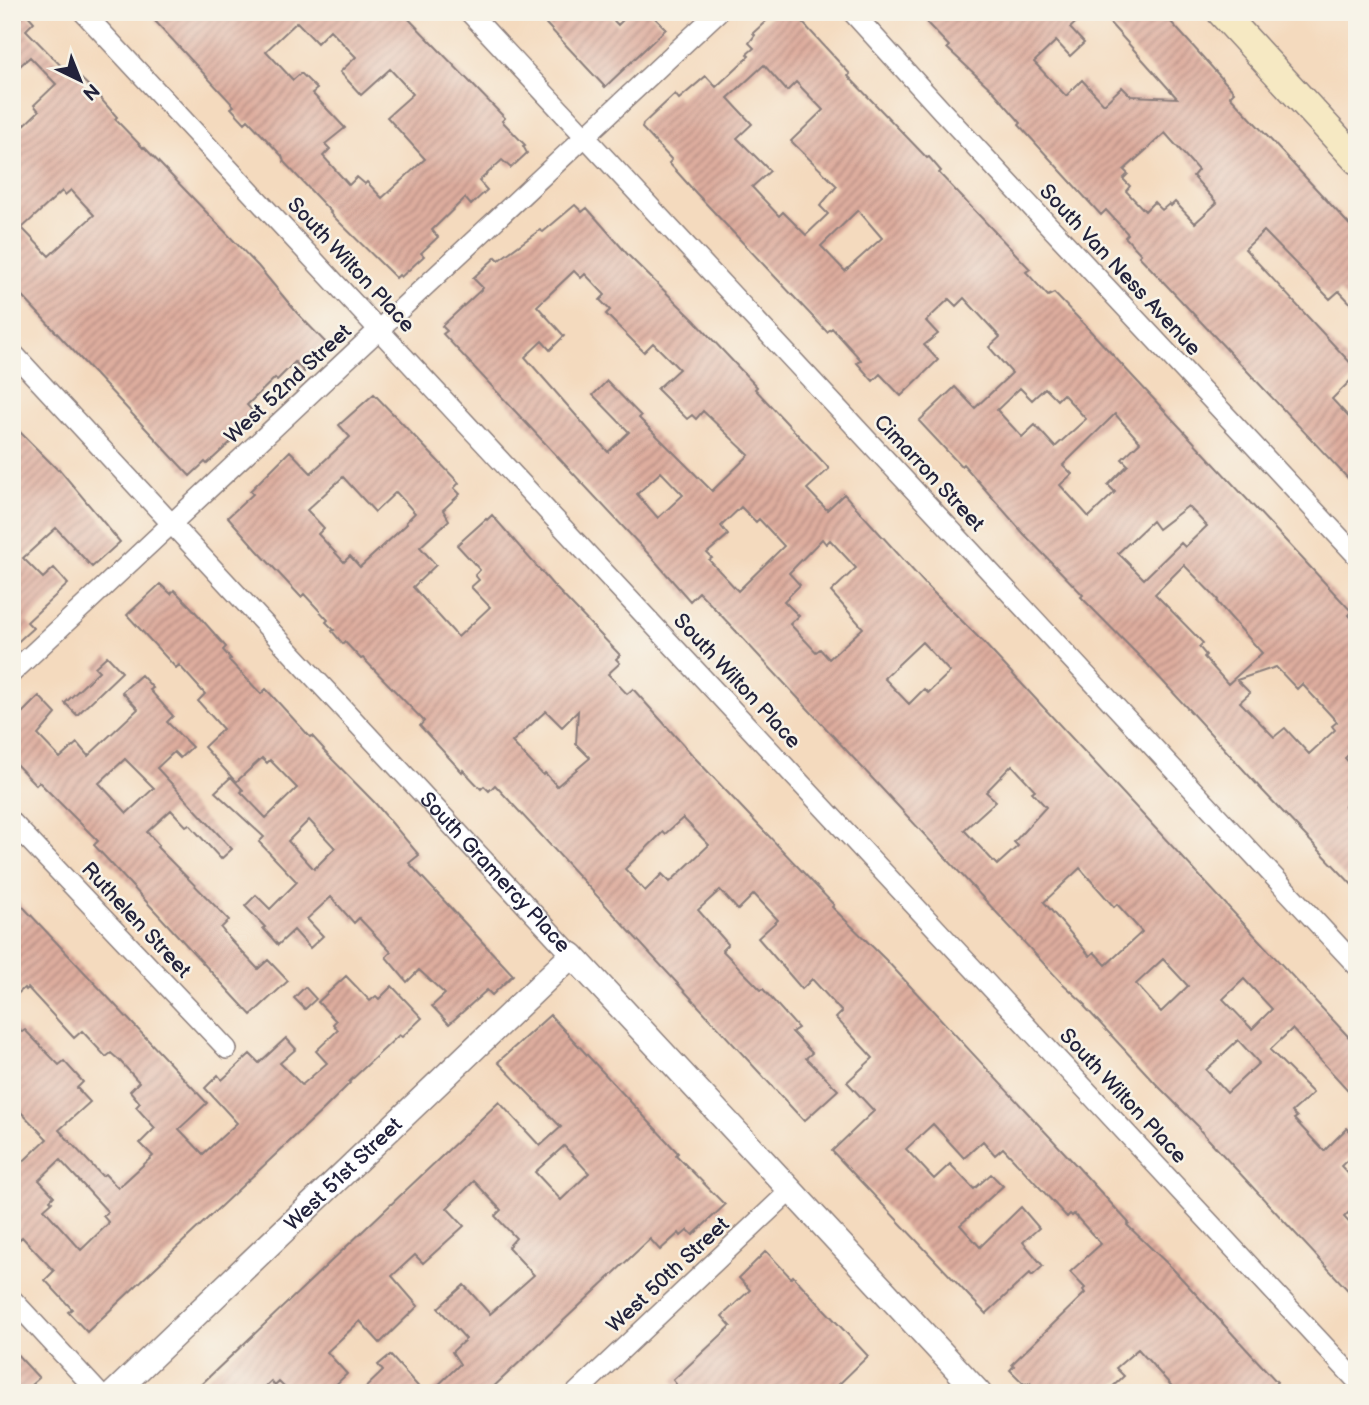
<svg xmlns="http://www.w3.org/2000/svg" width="1369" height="1405" font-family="'Balsamiq Sans',sans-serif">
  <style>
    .building { fill: url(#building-hatch); fill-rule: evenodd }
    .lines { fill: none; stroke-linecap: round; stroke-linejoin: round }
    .minor-casing { stroke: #8b7e7c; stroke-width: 22 }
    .tertiary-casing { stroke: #8b7e7c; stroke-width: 27 }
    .secondary-casing { stroke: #8b7e7c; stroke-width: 31 }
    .minor { stroke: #fff; stroke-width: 19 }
    .tertiary { stroke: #fff; stroke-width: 24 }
    .secondary { stroke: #f6e9c3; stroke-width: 28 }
    .labels { text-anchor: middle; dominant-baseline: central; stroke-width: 5; stroke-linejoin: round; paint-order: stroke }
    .street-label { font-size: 21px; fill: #22223b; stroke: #f7f3e8 }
  </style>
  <defs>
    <pattern id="building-hatch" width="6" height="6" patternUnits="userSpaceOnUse" patternTransform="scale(1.75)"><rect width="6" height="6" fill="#dead9e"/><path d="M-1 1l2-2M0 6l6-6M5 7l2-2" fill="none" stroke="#b48c82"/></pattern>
  </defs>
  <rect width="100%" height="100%" fill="#f7f3e8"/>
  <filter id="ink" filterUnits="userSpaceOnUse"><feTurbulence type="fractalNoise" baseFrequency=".0143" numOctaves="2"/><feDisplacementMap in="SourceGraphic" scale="14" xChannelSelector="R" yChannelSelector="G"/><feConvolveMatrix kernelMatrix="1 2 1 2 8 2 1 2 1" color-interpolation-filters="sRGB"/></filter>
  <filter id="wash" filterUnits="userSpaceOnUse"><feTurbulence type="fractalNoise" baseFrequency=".00686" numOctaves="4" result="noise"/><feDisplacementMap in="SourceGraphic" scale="28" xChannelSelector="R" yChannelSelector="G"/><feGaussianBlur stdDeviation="1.57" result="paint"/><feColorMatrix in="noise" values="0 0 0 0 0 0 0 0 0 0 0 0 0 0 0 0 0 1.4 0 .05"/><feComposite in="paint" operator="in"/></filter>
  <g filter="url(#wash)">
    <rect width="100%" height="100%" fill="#f4dabe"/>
    <g id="blocks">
      <path class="building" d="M 12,12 L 25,12 L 34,22 L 26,30 L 68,73 L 72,70 L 93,90 L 117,117 L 115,119 L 143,148 L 144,147 L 258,266 L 297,313 L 329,346 L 304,372 L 295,362 L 277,380 L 275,378 L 247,405 L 257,416 L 248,426 L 207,464 L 205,462 L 190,476 L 12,285 L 12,137 L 39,111 L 34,105 L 56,84 L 30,57 L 12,73 ZM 71,190 L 94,215 L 49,256 L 22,228 L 62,191 L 65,195 Z
        M 164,12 L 402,12 L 505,118 L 502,121 L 525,145 L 523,146 L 527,153 L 511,168 L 502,160 L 479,181 L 487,190 L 471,205 L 465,198 L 432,230 L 438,237 L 421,253 L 424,256 L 401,277 L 399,275 L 396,278 L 330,213 L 331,212 L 284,162 L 282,156 L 248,120 L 245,123 L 231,108 L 234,106 L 155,21 ZM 297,22 L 317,43 L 330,30 L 356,57 L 340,72 L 361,95 L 390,69 L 413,94 L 387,117 L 425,159 L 382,198 L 367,182 L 365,184 L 357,177 L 349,185 L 323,156 L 330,149 L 325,144 L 345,128 L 312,93 L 317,89 L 301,73 L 293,80 L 266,51 Z
        M 535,12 L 606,12 L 618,25 L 631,12 L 649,12 L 666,29 L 605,87 Z
        M 776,12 L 793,12 L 850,74 L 848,76 L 927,158 L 929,157 L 941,171 L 939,173 L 1030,269 L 1026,272 L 1048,296 L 1054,293 L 1082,322 L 1352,612 L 1349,615 L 1357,624 L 1357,747 L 1345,758 L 1357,771 L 1357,795 L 1345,806 L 1357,818 L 1357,890 L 1262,790 L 1147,664 L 1081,597 L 1083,595 L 1024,534 L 963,464 L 961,466 L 919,421 L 955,387 L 975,408 L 1012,373 L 989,347 L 1000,337 L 964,298 L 956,306 L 949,299 L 926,321 L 938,334 L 924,345 L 938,360 L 901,396 L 880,374 L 873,381 L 857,363 L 861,360 L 832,328 L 827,332 L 696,193 L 669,163 L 672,160 L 642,128 L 643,124 L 675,94 L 679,99 L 706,76 L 716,87 L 749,56 L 747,54 L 754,48 L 749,43 L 755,35 L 753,33 ZM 764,65 L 787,91 L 796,82 L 823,110 L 791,141 L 837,186 L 820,206 L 828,214 L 806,235 L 783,212 L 779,216 L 752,187 L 770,171 L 737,138 L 752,124 L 728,98 ZM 858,210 L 882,238 L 845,271 L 821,246 ZM 1020,388 L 1032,400 L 1045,388 L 1057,400 L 1063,394 L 1086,419 L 1055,447 L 1035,425 L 1022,437 L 997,410 ZM 1115,414 L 1140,442 L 1122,459 L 1128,465 L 1108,485 L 1115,492 L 1089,517 L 1060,485 L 1072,474 L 1063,465 ZM 1188,506 L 1207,526 L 1185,547 L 1181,543 L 1144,579 L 1118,553 L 1152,521 L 1158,529 ZM 1184,565 L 1218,600 L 1217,602 L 1262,653 L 1228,684 L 1204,657 L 1206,655 L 1199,647 L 1203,643 L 1155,594 ZM 1276,667 L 1297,689 L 1302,684 L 1337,722 L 1332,726 L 1335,730 L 1309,754 L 1285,728 L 1274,737 L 1240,702 L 1250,693 L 1237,680 Z
        M 923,12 L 1087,12 L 1070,28 L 1084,43 L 1070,56 L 1056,41 L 1034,62 L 1066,96 L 1082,80 L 1104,104 L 1122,87 L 1131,96 L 1177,98 L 1100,12 L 1162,12 L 1200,54 L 1234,92 L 1230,96 L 1357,233 L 1357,310 L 1339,291 L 1330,299 L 1264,231 L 1245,249 L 1357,370 L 1357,374 L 1332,399 L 1357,426 L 1357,488 L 1139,256 L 1141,254 L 1125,237 L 1128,234 L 1106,210 L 1101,215 L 1019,125 L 1021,123 L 994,92 L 947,48 L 949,46 L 927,23 L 930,20 ZM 1165,133 L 1198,170 L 1193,176 L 1217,203 L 1195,223 L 1175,202 L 1171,206 L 1169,204 L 1162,210 L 1154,202 L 1145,211 L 1126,191 L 1130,186 L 1123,179 L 1128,174 L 1124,170 Z
        M 575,205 L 582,212 L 587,208 L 629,256 L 694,320 L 757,387 L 755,389 L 825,464 L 829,469 L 807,489 L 827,510 L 844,494 L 927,586 L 983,642 L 1357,1046 L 1357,1100 L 1292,1029 L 1270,1050 L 1313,1093 L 1292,1112 L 1297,1117 L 1294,1119 L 1324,1151 L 1347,1128 L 1357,1138 L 1357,1151 L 1341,1166 L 1357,1183 L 1357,1204 L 1344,1217 L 1357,1231 L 1357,1300 L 1198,1128 L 1199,1127 L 1158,1086 L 1085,1007 L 1086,1005 L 1060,981 L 734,629 L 699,592 L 690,601 L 655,561 L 443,334 L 447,331 L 442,326 L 483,288 L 473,278 L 496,257 L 499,260 L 540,230 L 543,232 ZM 574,271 L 581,278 L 585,274 L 605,295 L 600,300 L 610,310 L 606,314 L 644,352 L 653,343 L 679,369 L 657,389 L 687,419 L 692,415 L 696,419 L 703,411 L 749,455 L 712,491 L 639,418 L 641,416 L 607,381 L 593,395 L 629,432 L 608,452 L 525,357 L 542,341 L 550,350 L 564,336 L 537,306 ZM 661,472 L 683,495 L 658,518 L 637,494 ZM 741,507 L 756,522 L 759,519 L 784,546 L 738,591 L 709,560 L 712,558 L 707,553 L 728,535 L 721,526 ZM 822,539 L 826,544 L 830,540 L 856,568 L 831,592 L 863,628 L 829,659 L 820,649 L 816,652 L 790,624 L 799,616 L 784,601 L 800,585 L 789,573 ZM 922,642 L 950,672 L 928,693 L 924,689 L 909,704 L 884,678 ZM 1012,765 L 1035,790 L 1032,792 L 1046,807 L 1014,842 L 1018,846 L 997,865 L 964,830 L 996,801 L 986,792 ZM 1080,868 L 1114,907 L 1117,904 L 1142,932 L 1106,965 L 1094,952 L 1090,956 L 1044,902 ZM 1163,959 L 1188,986 L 1161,1012 L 1136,984 ZM 1244,979 L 1272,1009 L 1252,1029 L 1223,999 ZM 1238,1040 L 1259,1063 L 1227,1093 L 1206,1070 Z
        M 374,394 L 459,483 L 454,488 L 460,494 L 443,510 L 449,520 L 420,547 L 436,565 L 413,587 L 458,637 L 490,607 L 471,587 L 479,580 L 475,575 L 480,570 L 457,545 L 486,519 L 487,520 L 492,515 L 553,585 L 620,655 L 616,659 L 620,663 L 608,674 L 627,694 L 633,689 L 695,758 L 834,905 L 832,907 L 886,960 L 1075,1164 L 1129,1223 L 1127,1225 L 1172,1268 L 1250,1353 L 1277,1382 L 1265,1393 L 1178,1393 L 1138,1349 L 1116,1368 L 1124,1376 L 1106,1393 L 1040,1393 L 1030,1383 L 1024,1384 L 1010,1370 L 1014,1366 L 1012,1364 L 1085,1293 L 1083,1290 L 1085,1288 L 1070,1272 L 1101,1244 L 1074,1214 L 1072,1216 L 1070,1214 L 1067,1217 L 1003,1148 L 995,1155 L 983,1141 L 964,1158 L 933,1124 L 906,1149 L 934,1179 L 950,1164 L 974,1189 L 991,1174 L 1003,1186 L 960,1225 L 980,1247 L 1021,1207 L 1039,1228 L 1023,1242 L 1043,1266 L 1032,1276 L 1030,1273 L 986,1314 L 832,1151 L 874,1111 L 847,1082 L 873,1058 L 836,1018 L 842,1012 L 812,979 L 802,989 L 758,938 L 778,920 L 754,894 L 738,910 L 720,890 L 698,910 L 728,944 L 722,950 L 761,990 L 763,989 L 798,1028 L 792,1032 L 812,1053 L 806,1058 L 838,1090 L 804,1121 L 495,785 L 489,791 L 484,786 L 481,789 L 463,770 L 462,772 L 420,726 L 424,721 L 363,658 L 361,659 L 345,642 L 343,644 L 332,631 L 334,630 L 326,622 L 328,620 L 304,594 L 301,597 L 257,550 L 228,517 L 253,494 L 250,491 L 290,451 L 311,473 L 350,437 L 339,425 ZM 343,477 L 375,512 L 396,492 L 415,513 L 406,522 L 407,524 L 360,567 L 350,556 L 344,562 L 318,534 L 324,528 L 307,510 ZM 546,711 L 562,727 L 578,711 L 576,744 L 590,758 L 557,786 L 545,773 L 543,775 L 512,742 ZM 683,818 L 709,845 L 670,882 L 662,874 L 645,891 L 625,869 L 663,832 L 665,834 Z
        M 12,424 L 58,470 L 59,469 L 120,542 L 92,567 L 56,528 L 23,558 L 43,578 L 54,568 L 68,584 L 27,622 L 33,628 L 12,647 Z
        M 160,584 L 171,594 L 174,590 L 191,607 L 226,647 L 223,650 L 231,659 L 229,660 L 261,694 L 266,689 L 310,737 L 312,736 L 324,749 L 323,750 L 375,803 L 419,855 L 409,863 L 513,975 L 492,995 L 487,990 L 449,1024 L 432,1006 L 445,994 L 419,970 L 407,982 L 386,957 L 391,952 L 359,918 L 354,923 L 331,897 L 307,919 L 323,936 L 310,948 L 294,930 L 278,945 L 263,928 L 265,927 L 245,906 L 256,895 L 270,909 L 297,882 L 259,842 L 264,837 L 215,792 L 231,777 L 243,790 L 241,792 L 266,818 L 297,788 L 270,760 L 267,763 L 262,758 L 236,782 L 204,747 L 223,729 L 198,701 L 205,694 L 179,665 L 176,668 L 127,615 ZM 309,820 L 335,848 L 314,869 L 288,841 Z
        M 107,656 L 122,672 L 77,715 L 65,703 L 99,671 L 95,667 Z
        M 141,675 L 153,688 L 150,690 L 173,716 L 167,722 L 192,747 L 180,758 L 174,752 L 157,768 L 232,849 L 221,859 L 189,824 L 186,826 L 171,810 L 147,832 L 159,845 L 157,847 L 229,920 L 221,928 L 229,938 L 258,969 L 268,960 L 288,981 L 251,1015 L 94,845 L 98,841 L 39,782 L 36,785 L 12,760 L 12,723 L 39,696 L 56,714 L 38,735 L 60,758 L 77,743 L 88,756 L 138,709 L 122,692 ZM 125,759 L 154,788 L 127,813 L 99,783 Z
        M 12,895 L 207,1103 L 179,1129 L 203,1154 L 237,1123 L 205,1088 L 218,1075 L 222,1080 L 250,1054 L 259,1063 L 286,1038 L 296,1049 L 280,1063 L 302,1085 L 327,1063 L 316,1051 L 338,1030 L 333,1024 L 336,1021 L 318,1002 L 346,976 L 370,1001 L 376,996 L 379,999 L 392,986 L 422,1018 L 402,1037 L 399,1035 L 349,1082 L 350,1083 L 324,1109 L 87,1332 L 68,1312 L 72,1309 L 45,1280 L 54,1271 L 22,1237 L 12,1246 L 12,1172 L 47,1139 L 12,1103 L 12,1021 L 22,1032 L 25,1030 L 59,1065 L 64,1061 L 83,1082 L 77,1088 L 90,1102 L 59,1130 L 102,1176 L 105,1174 L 118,1188 L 153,1156 L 140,1143 L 155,1128 L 136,1107 L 140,1103 L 130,1091 L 139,1082 L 120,1061 L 111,1053 L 106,1057 L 82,1031 L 74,1038 L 28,988 L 26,990 L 24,988 L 12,999 ZM 60,1160 L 108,1212 L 103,1216 L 109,1223 L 81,1250 L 44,1209 L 52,1202 L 50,1200 L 54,1196 L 39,1180 Z
        M 305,987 L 316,999 L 305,1009 L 294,998 Z
        M 550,1015 L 678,1153 L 676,1155 L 725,1205 L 693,1235 L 688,1230 L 681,1236 L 679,1233 L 660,1250 L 650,1239 L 487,1393 L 430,1393 L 460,1364 L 452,1352 L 466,1339 L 438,1308 L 464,1285 L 490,1314 L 534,1275 L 508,1247 L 516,1238 L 495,1216 L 501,1210 L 474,1181 L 447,1208 L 464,1226 L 423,1263 L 415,1255 L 392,1276 L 418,1306 L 380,1343 L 360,1321 L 327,1352 L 347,1374 L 327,1393 L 290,1393 L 279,1382 L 275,1386 L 271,1381 L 259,1393 L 192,1393 L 499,1102 L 540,1146 L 561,1127 L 498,1062 ZM 564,1146 L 589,1173 L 561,1200 L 535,1172 Z
        M 766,1251 L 791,1278 L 793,1276 L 868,1356 L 830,1393 L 668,1393 L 676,1384 L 673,1380 L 731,1326 L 722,1316 L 750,1290 L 739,1278 Z
        M 12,1349 L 39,1378 L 22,1393 L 12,1393 Z
        M 390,1355 L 424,1393 L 360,1393 L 383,1371 L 378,1365 Z"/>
    </g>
  </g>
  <g filter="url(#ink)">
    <use href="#blocks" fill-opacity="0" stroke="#8b7e7c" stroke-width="2"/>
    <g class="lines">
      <defs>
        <g id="minor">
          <path d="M 83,12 L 1357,1381"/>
          <path d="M 469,12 L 1357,966"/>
          <path d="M 852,12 L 942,111 L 1357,556"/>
          <path id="s1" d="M 12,352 L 572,955"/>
          <path d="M 12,673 L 718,12"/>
          <path d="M 12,822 L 227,1049"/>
          <path d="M 12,1299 L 99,1393"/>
          <path d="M 576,1393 L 791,1190"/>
        </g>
        <g id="tertiary">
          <path id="s2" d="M 114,1393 L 572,955 L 979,1393"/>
        </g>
        <path id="secondary" d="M 1221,12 L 1357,160"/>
      </defs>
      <use href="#minor" class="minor-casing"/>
      <use href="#tertiary" class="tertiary-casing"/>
      <use href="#secondary" class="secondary-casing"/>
      <use href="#minor" class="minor"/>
      <use href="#tertiary" class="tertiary"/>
      <use href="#secondary" class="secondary"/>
    </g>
  </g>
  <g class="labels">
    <g class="street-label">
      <text transform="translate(351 265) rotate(47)">South Wilton Place</text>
      <text transform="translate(1120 270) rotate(47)">South Van Ness Avenue</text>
      <text transform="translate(288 384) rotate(-43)">West 52nd Street</text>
      <text transform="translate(929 473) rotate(47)">Cimarron Street</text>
      <text transform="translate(737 681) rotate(47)">South Wilton Place</text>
      <text stroke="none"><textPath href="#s1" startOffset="710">South Gramercy Place</textPath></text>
      <text transform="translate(136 920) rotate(47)">Ruthelen Street</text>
      <text transform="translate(1123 1096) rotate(47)">South Wilton Place</text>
      <text stroke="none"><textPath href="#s2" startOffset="317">West 51st Street</textPath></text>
      <text transform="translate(668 1275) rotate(-43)">West 50th Street</text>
    </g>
  </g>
  <rect width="1369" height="1405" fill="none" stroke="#f7f3e8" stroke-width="42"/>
  <g transform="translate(80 80) rotate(137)" stroke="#f7f3e8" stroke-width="5" paint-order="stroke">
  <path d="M0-5L12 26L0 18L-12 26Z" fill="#22223b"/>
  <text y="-10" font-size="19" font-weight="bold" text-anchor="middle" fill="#22223b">N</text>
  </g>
</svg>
